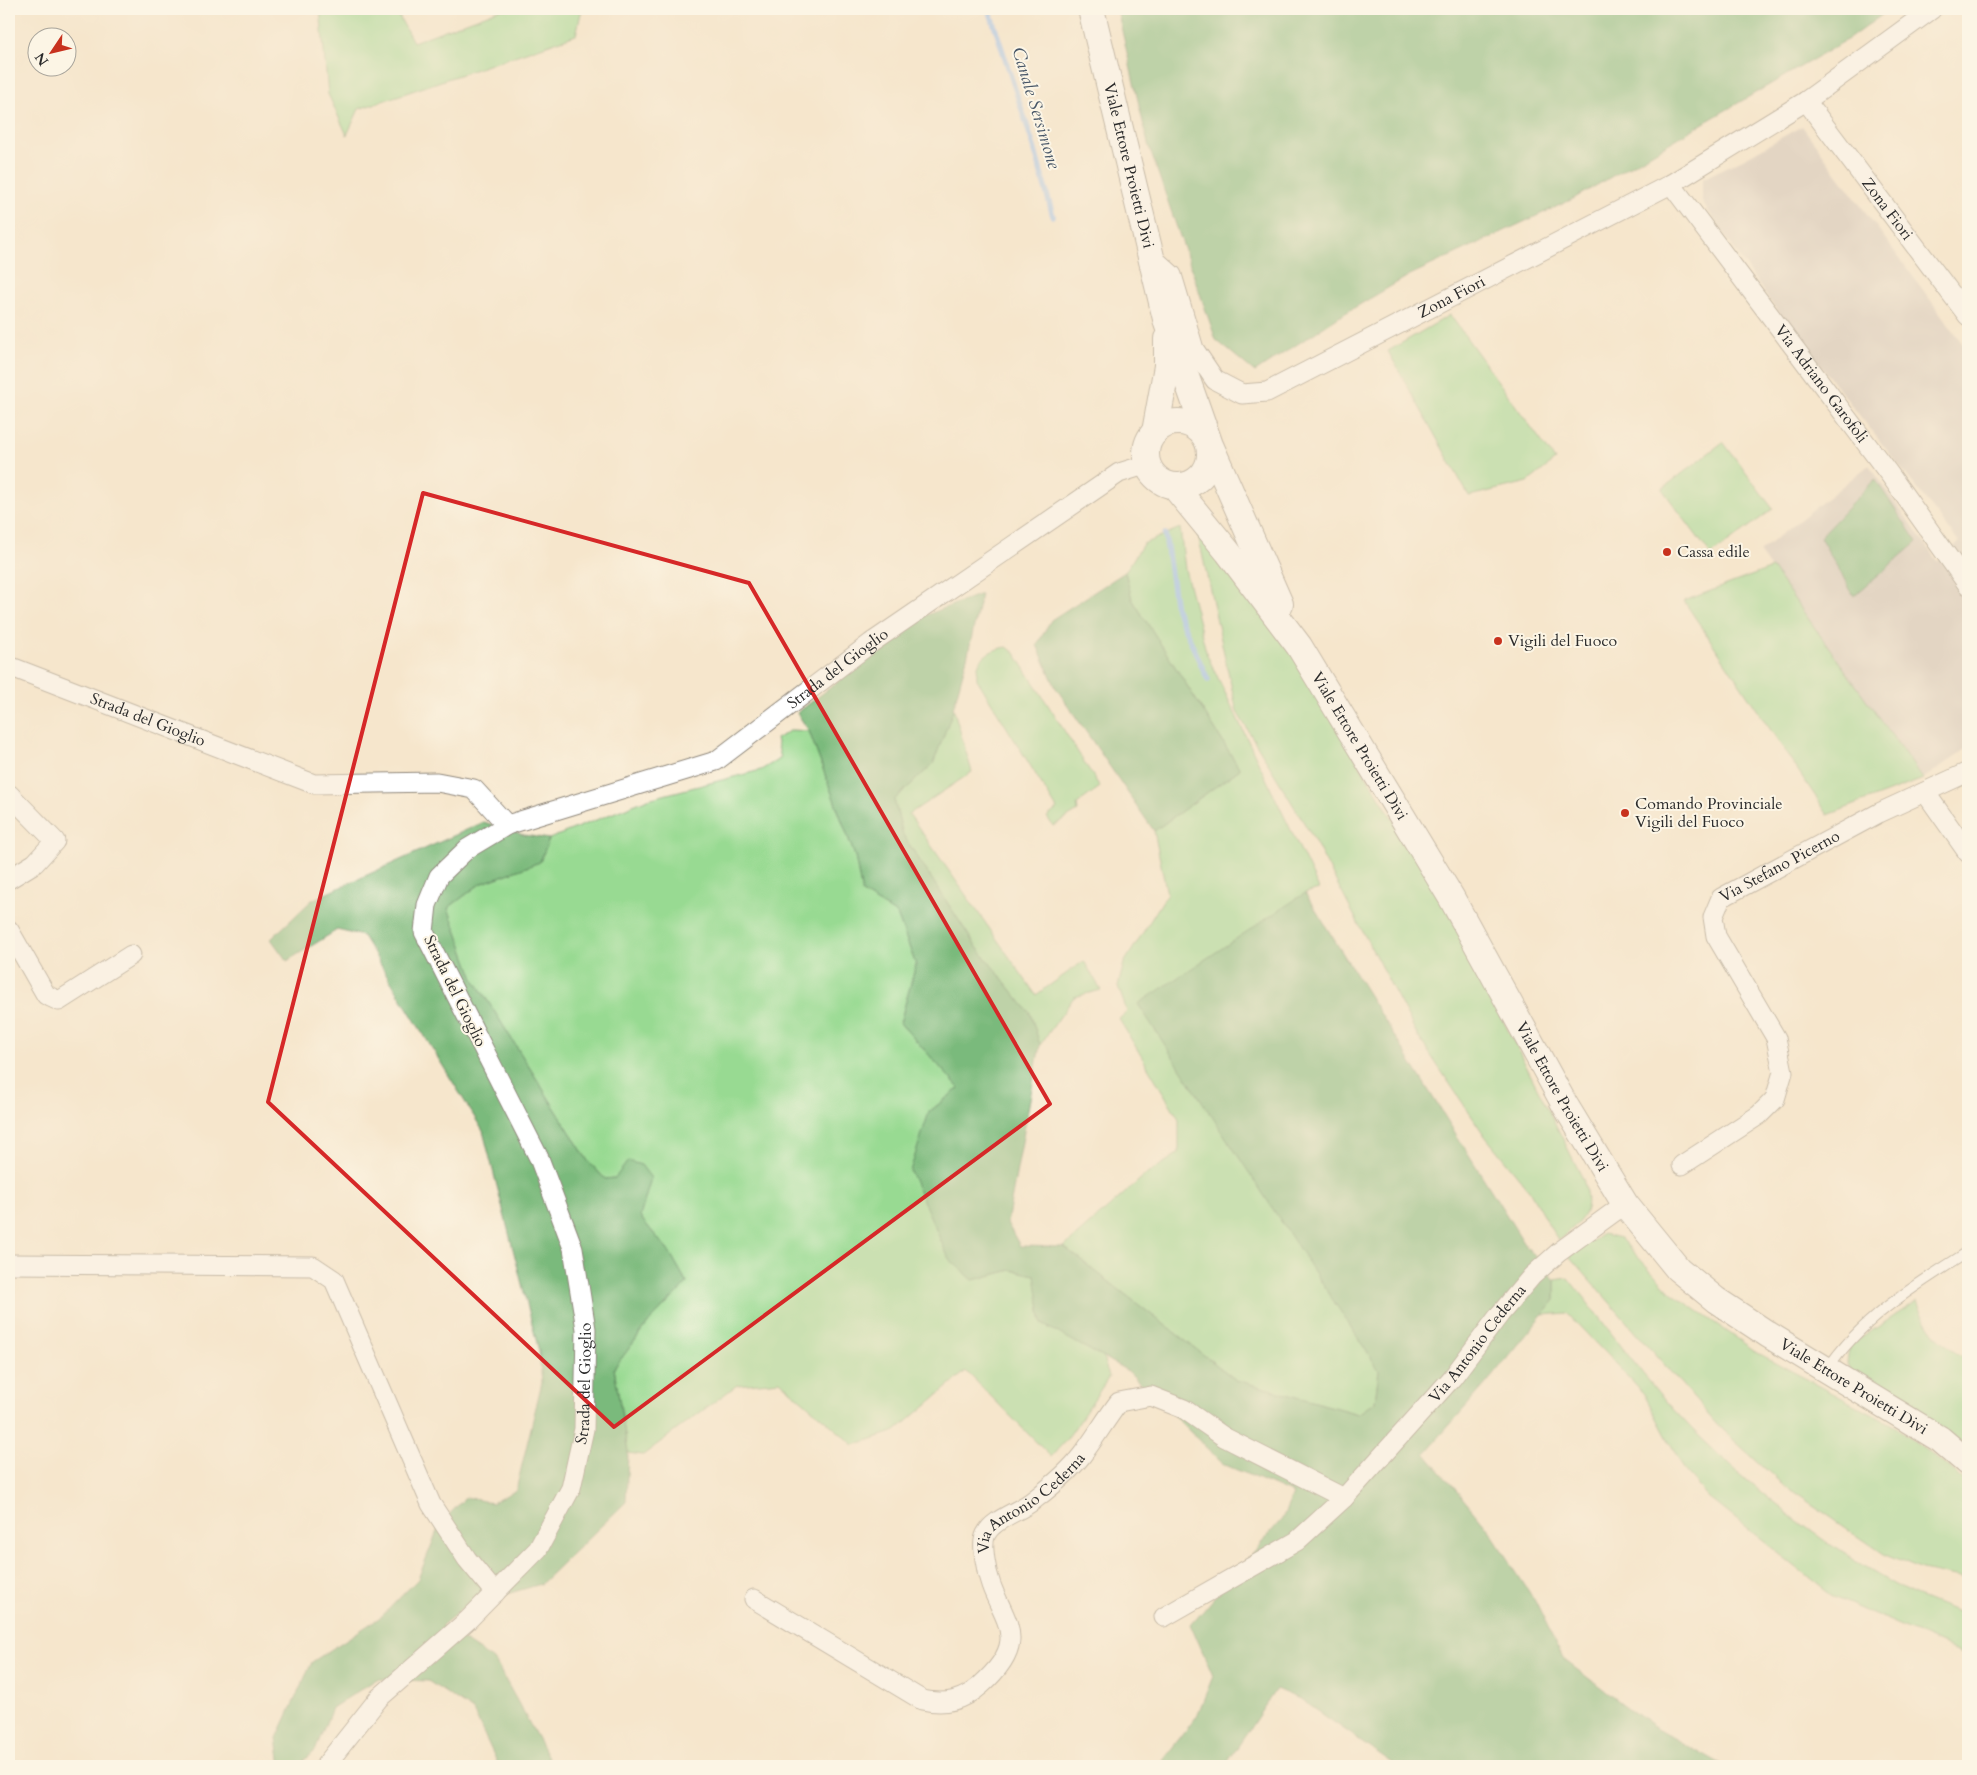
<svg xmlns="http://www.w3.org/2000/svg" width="1977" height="1775" font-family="Cardo,serif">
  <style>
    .industrial { fill: #cdc2b9 }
    .green { fill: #98da92; stroke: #62825e }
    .forest { fill: #7aba7c; stroke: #527254 }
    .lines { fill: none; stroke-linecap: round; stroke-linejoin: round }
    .stream { stroke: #89b9f4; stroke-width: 5.5 }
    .lane-casing { stroke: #90887c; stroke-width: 12 }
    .street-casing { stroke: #90887c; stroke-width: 21 }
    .secondary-casing { stroke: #90887c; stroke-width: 28 }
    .lane { stroke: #fff; stroke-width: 10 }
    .street { stroke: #fff; stroke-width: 19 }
    .secondary { stroke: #fff; stroke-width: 26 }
    .marked { fill: none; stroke: #d62828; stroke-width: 4; stroke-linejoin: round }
    .poi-dot { fill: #c8321e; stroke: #fcf5e5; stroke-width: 2 }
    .labels { text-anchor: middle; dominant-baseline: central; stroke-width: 4; stroke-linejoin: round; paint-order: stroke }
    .street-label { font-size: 16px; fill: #2b2b2b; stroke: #fcf5e5 }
    .poi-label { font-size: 16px; fill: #2b2b2b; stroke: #fcf5e5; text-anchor: start }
    .water-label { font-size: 18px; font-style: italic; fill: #475667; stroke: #fcf5e5 }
  </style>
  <rect width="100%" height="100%" fill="#fcf5e5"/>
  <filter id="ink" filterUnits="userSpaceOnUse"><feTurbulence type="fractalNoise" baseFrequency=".02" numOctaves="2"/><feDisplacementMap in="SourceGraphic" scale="10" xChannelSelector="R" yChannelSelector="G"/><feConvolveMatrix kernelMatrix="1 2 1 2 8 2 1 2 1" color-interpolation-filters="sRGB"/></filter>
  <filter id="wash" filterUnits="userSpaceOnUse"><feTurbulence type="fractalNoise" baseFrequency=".0096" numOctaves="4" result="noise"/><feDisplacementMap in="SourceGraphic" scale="20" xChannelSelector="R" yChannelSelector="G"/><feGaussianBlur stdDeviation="1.12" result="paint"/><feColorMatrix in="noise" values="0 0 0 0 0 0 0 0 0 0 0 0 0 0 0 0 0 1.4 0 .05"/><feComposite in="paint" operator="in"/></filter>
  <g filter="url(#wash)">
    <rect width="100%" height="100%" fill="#f6e6cc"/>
    <path class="industrial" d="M 1802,126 L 1968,351 L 1968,747 L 1923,779 L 1759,552 L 1869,465 L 1937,561 L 1959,542 L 1769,300 L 1702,202 L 1702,179 L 1745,158 Z"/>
    <path class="green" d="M 320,9 L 395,9 L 413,42 L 501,9 L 582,9 L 576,35 L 359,109 L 347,135 L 328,94 Z
      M 1450,315 L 1555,460 L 1528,482 L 1469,496 L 1388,351 Z
      M 1723,442 L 1773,509 L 1711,555 L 1662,489 Z
      M 1196,526 L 1259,600 L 1444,903 L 1583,1179 C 1593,1214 1583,1219 1558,1241 L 1529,1190 L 1485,1136 L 1419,1038 L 1312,836 L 1237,712 Z
      M 1180,528 L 1185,569 L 1207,655 L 1319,889 L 1305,893 L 1379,1370 L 1375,1402 L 1358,1414 L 1236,1380 L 1064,1247 L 1144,1176 L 1179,1153 L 1179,1119 L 1119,1019 L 1127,1012 L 1118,986 L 1124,963 L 1167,894 L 1154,831 L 1240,769 L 1132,599 L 1125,572 L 1143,544 Z
      M 1772,568 L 1923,779 L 1828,815 L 1684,601 Z
      M 1007,647 L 1015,653 L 1100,787 L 1077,804 L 1078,811 L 1053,826 L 1047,817 L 1057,809 L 977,679 C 975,659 988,650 1007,647 Z
      M 953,707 L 972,772 L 909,814 L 1036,995 L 1084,961 L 1101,990 L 1074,997 L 1040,1045 L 1030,1013 L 975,945 L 903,835 L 894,800 L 933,764 Z
      M 791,730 L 809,731 L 855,856 L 862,893 L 897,914 L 916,965 L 900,1023 L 959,1088 L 929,1112 L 973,1280 L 1011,1270 L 1036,1275 L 1042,1324 L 1103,1357 L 1109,1377 L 1067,1439 L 1051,1457 L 966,1371 L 896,1431 L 854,1445 L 780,1381 L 737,1385 L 643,1455 L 628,1453 L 614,1368 L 649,1322 L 687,1283 L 670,1253 L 640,1217 L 615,1178 L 605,1179 L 588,1161 L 474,979 L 448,908 L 480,884 L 539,862 L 549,839 L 648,799 L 761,770 L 781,758 L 776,739 Z
      M 1603,1234 L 1620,1238 L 1672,1293 L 1758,1353 L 1896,1427 L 1968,1483 L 1968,1580 L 1922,1570 L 1884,1554 L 1781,1483 L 1718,1426 L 1569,1256 Z
      M 1568,1278 C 1609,1328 1645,1382 1691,1428 C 1751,1488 1820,1543 1895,1585 C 1918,1598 1944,1606 1968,1616 L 1968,1655 L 1831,1595 L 1708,1497 L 1685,1471 L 1644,1394 L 1567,1313 L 1542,1315 L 1555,1300 L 1555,1280 Z
      M 1917,1301 C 1927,1327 1942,1347 1968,1358 L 1968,1446 L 1855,1380 L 1847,1364 L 1849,1346 Z"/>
    <path class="forest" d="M 1117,9 L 1890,9 L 1850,38 L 1573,199 L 1410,275 L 1342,315 L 1255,372 L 1216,340 L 1148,144 Z
      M 1875,479 L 1917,542 L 1854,596 L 1820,537 Z
      M 1125,572 L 1132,599 L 1240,769 L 1154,831 L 1056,688 L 1037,645 L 1051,620 Z
      M 981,594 L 968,654 L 951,716 L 933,764 L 894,800 L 903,835 L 975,945 L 1030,1013 L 1040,1045 L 1007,1223 L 1020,1246 L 1064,1247 L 1236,1380 L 1358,1414 L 1375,1402 L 1379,1370 L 1138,1004 L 1305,893 L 1526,1246 L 1555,1280 L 1555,1300 L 1485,1385 L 1425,1453 L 1486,1526 L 1535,1601 L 1563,1659 L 1652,1726 L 1723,1766 L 1397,1766 L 1302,1700 L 1276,1689 L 1225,1766 L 1158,1766 L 1197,1716 L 1213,1676 L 1191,1625 L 1282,1519 L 1293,1494 L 1223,1464 L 1128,1371 L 1042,1324 L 1035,1275 L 1011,1270 L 973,1280 L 949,1259 L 910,1171 L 929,1112 L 959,1088 L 900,1023 L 916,965 L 897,914 L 862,893 L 855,856 L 809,731 L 797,713 L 924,616 Z
      M 484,822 L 524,835 L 549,839 L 540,862 L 480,884 L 448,908 L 474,979 L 588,1161 L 605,1179 L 615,1178 L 628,1161 L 641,1165 L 651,1178 L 640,1217 L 670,1253 L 687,1283 L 649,1322 L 614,1368 L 628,1453 L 626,1502 L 541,1584 L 466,1606 L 441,1626 L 495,1661 L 553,1766 L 499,1766 L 473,1711 L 428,1681 L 377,1679 L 332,1708 L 315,1751 L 298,1766 L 281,1766 L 277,1738 L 312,1662 L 382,1616 L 418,1579 L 440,1524 L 466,1497 L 492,1503 L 516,1490 L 542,1382 L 539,1351 L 483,1131 L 363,936 L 337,930 L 287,961 L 271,939 L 312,900 Z"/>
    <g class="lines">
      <path class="stream" d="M 989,9 L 1034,147 L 1053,216
        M 1165,534 L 1176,609 L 1208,680"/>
    </g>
  </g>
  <g filter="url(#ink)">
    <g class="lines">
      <defs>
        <path id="lane" d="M 1827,1370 C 1861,1318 1916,1285 1968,1252"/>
        <g id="street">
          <path id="s1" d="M 1806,101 L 1968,316"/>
          <path id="s2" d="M 1671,184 L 1890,475 L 1968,585"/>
          <path id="s3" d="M 1151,256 L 1172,275 L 1194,349 L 1215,380 L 1242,394 L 1267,392 L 1671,184 L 1806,101 L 1932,9"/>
          <path id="s4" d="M 9,666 L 314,784 L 437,782 L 474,789 L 507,825"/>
          <path d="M 1925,792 L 1968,853"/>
          <path d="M 9,794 L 55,841 L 35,863 L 9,879"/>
          <path d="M 9,930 L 46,995 L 59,1001 L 131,955"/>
          <path id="s5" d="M 1682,1165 L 1759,1115 L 1775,1099 L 1783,1072 L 1776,1038 L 1716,936 L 1713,917 L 1721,898 L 1879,813 L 1968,772"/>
          <path d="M 9,1264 L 313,1266 L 334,1280 L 431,1504 L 467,1559 L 495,1593"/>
          <path id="s6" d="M 754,1599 L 922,1700 C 946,1705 963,1701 981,1685 C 1040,1632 992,1617 985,1560 C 984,1551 982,1542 986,1534 C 994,1518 1022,1511 1035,1499 C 1052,1486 1069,1472 1082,1455 C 1095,1438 1106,1419 1119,1402 L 1151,1396 L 1184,1409 L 1224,1437 L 1344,1498"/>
          <path id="s7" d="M 1164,1617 L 1297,1541 L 1344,1498 L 1452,1378 L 1500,1314 L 1532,1276 L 1559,1252 L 1625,1204"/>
          <path id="s8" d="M 325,1766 L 379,1698 L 468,1620 L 538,1549 L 571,1488 L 584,1429 L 586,1329 L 573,1248 L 539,1158 L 424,932 L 427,905 L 439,876 L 467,849 L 507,825 L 716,761 L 871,643 L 1119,473 L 1148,464"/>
        </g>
        <g id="secondary">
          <path id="s9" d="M 1091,9 L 1167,323 L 1210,445 L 1280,604"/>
          <circle cx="1178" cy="454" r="32"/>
          <path d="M 1155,432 L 1167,366 L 1167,339"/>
          <path id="s10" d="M 1174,486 L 1228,552 L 1299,646 L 1451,897 L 1565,1105 L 1625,1204 L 1678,1269 L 1716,1300 L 1769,1335 L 1940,1439 L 1968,1463"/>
        </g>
      </defs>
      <use href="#lane" class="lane-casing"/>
      <use href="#street" class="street-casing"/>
      <use href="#secondary" class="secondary-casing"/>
      <use href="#lane" class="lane"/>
      <use href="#street" class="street"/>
      <use href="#secondary" class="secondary"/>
    </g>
  </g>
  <path d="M0 0H1977V1775H0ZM 423,493 L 749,583 L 1050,1104 L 614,1427 L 268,1102 Z" fill="#f6e6cc" fill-opacity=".55" fill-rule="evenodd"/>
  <path class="marked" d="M 423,493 L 749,583 L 1050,1104 L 614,1427 L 268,1102 Z"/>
  <g class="poi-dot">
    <circle cx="1667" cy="552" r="5"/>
    <circle cx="1498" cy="641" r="5"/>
    <circle cx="1625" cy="813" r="5"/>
  </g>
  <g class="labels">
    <g class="street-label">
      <text stroke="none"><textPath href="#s9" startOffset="161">Viale Ettore Proietti Divi</textPath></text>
      <text stroke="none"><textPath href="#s1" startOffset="135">Zona Fiori</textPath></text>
      <text stroke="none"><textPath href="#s3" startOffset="406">Zona Fiori</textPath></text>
      <text stroke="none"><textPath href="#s2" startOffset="250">Via Adriano Garofoli</textPath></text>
      <text stroke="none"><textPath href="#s8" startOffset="1482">Strada del Gioglio</textPath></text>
      <text stroke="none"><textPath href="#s4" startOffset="149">Strada del Gioglio</textPath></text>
      <text stroke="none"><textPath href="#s10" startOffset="320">Viale Ettore Proietti Divi</textPath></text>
      <text stroke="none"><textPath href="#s5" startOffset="402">Via Stefano Picerno</textPath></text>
      <text transform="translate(455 991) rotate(64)">Strada del Gioglio</text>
      <text stroke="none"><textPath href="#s10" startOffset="725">Viale Ettore Proietti Divi</textPath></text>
      <text stroke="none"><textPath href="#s7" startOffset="421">Via Antonio Cederna</textPath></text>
      <text stroke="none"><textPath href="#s8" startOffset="480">Strada del Gioglio</textPath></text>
      <text stroke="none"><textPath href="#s10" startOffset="1145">Viale Ettore Proietti Divi</textPath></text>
      <text stroke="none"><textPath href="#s6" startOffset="478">Via Antonio Cederna</textPath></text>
    </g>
    <g class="poi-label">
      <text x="1677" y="552">Cassa edile</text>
      <text x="1508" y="641">Vigili del Fuoco</text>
      <text x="1635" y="804">Comando Provinciale<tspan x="1635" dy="18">Vigili del Fuoco</tspan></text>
    </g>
    <g class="water-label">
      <text transform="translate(1036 108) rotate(73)">Canale Sersimone</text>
    </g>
  </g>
  <rect width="1977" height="1775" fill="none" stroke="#fcf5e5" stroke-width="30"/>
  <g transform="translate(52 52) rotate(235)"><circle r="24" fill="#fcf5e5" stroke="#a8a49b"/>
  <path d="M0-4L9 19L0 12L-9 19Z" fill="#c8321e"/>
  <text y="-8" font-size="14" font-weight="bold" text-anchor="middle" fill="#2b2b2b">N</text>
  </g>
</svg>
